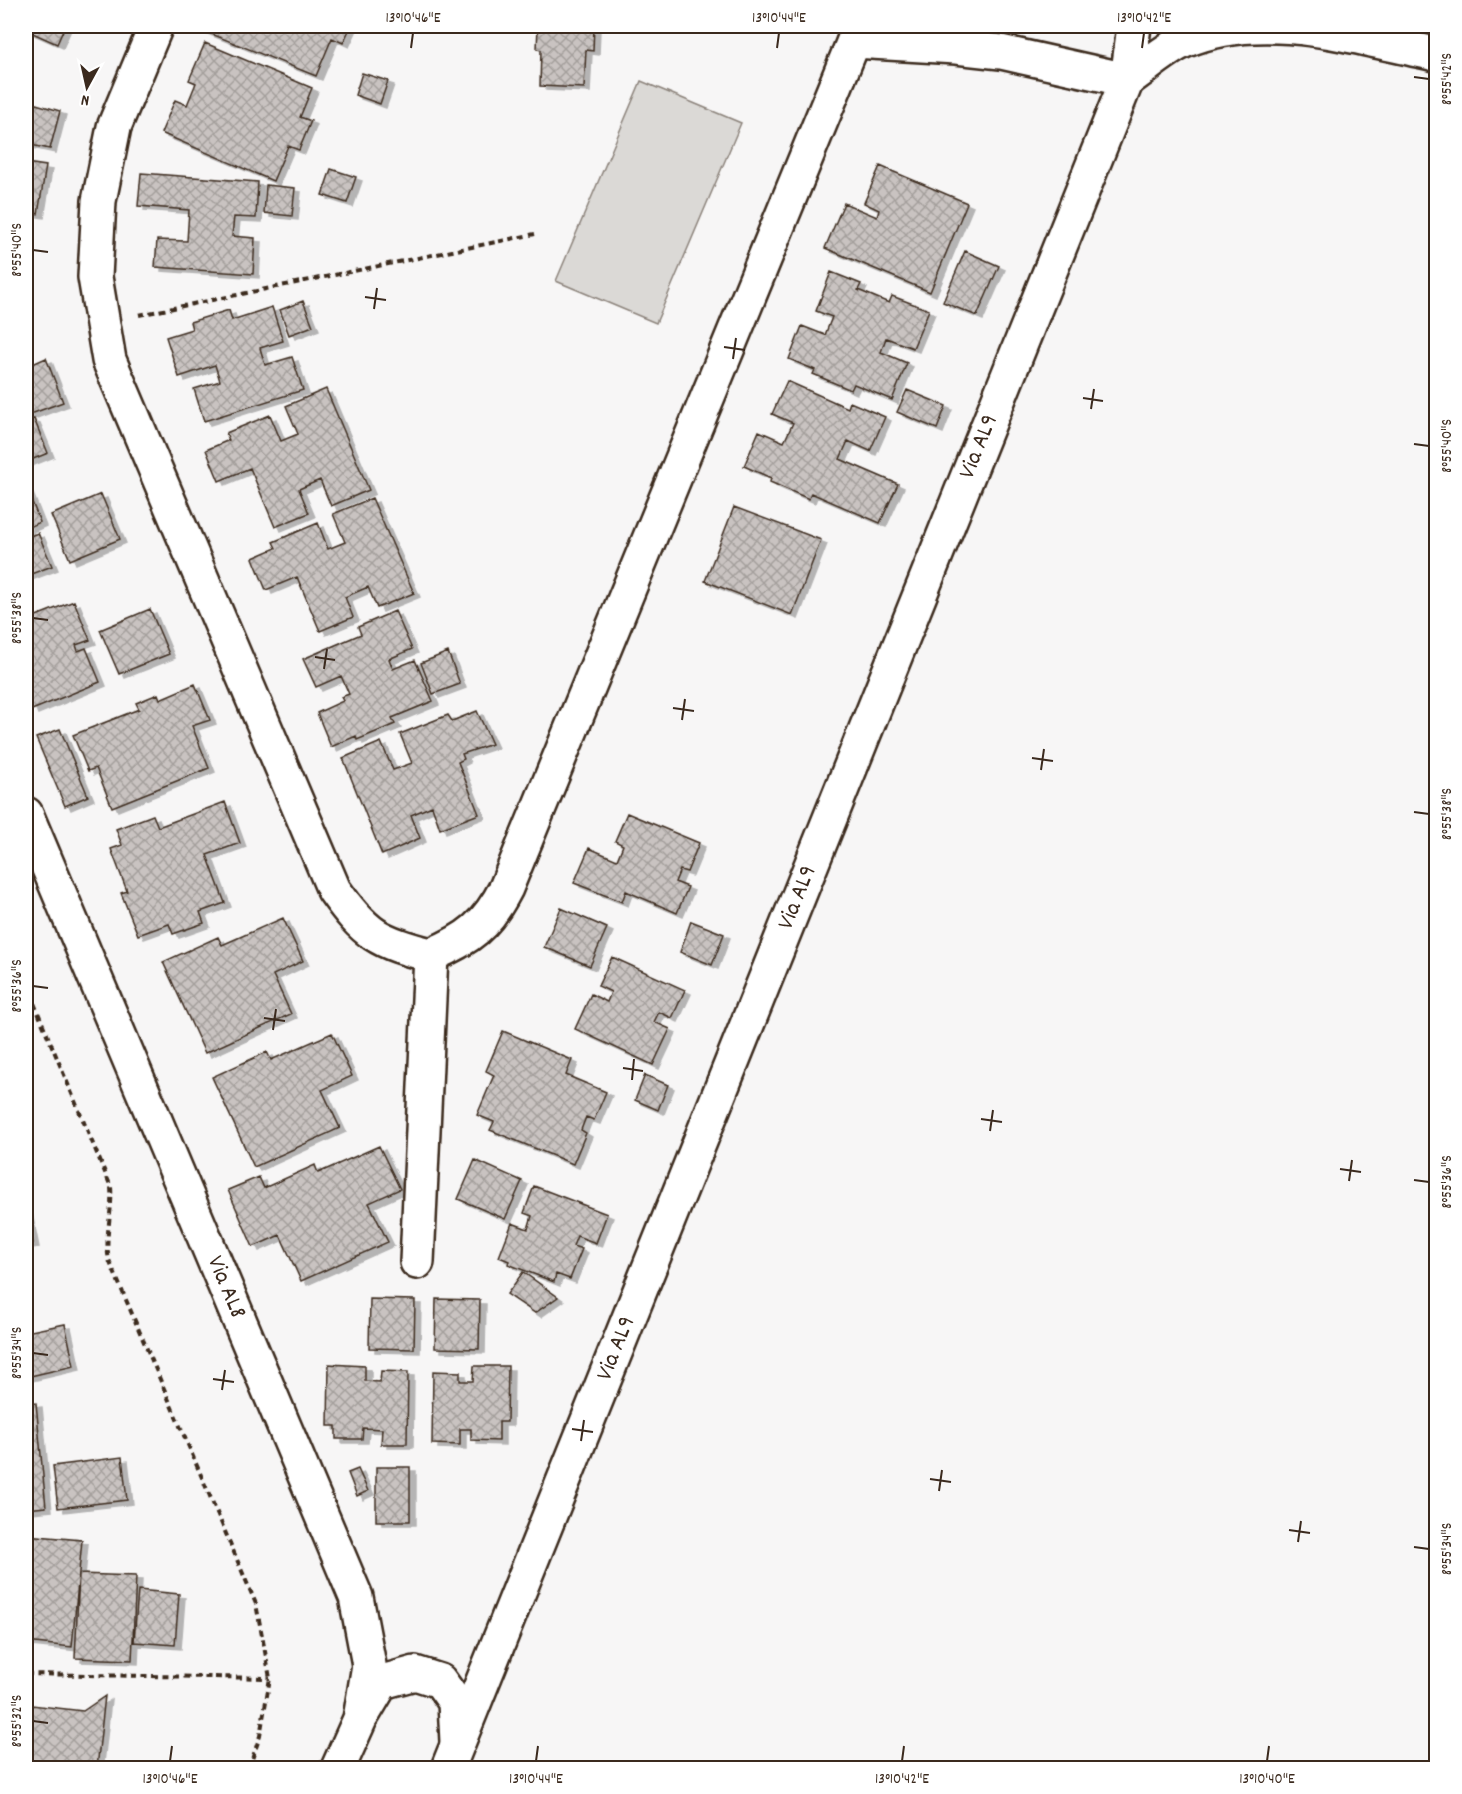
<svg xmlns="http://www.w3.org/2000/svg" width="1462" height="1794" font-family="Dekko,sans-serif">
  <style>
    .pitch { fill: #dbd9d6; stroke: #8b827a; stroke-width: 1.5 }
    .building { fill: url(#building-cross-hatch); stroke: #3b2a1e; stroke-width: 1.5; filter: url(#shadow) }
    .lines { fill: none; stroke-linecap: round; stroke-linejoin: round }
    .minor-casing { stroke: #3b2a1e; stroke-width: 38 }
    .path { stroke: #3b2a1e; stroke-width: 4; stroke-dasharray: 6 4.5; stroke-linecap: butt }
    .minor { stroke: #fff; stroke-width: 33 }
    .ticks { fill: none; stroke: #3b2a1e; stroke-width: 2 }
    .labels { text-anchor: middle; dominant-baseline: central; stroke-width: 5; stroke-linejoin: round; paint-order: stroke }
    .street-label { font-size: 24px; fill: #3b2a1e; stroke: #fff }
    .neatline { fill: none; stroke: #3b2a1e; stroke-width: 2 }
    .ticks-label { font-size: 15px; text-anchor: middle; fill: #3b2a1e }
  </style>
  <defs>
    <pattern id="building-cross-hatch" width="8" height="8" patternUnits="userSpaceOnUse" patternTransform="scale(1.5)"><rect width="8" height="8" fill="#c9c3c1"/><path d="M0 0l8 8M0 8l8-8" fill="none" stroke="#a49f9c"/></pattern>
    <filter id="shadow"><feDropShadow dx="6" dy="4" stdDeviation="0" flood-color="#0004"/></filter>
  </defs>
  <rect width="100%" height="100%" fill="#f7f6f6"/>
  <filter id="ink" filterUnits="userSpaceOnUse"><feTurbulence type="fractalNoise" baseFrequency=".0167" numOctaves="2"/><feDisplacementMap in="SourceGraphic" scale="12" xChannelSelector="R" yChannelSelector="G"/><feConvolveMatrix kernelMatrix="1 2 1 2 8 2 1 2 1" color-interpolation-filters="sRGB"/></filter>
  <g filter="url(#ink)">
    <path class="pitch" d="M 641,81 L 741,123 L 656,323 L 556,281 Z"/>
    <path class="building" d="M 26,26 L 65,26 L 57,44 L 26,30 Z
      M 201,26 L 351,26 L 343,43 L 332,38 L 316,76 L 199,29 Z
      M 538,26 L 594,26 L 593,51 L 586,50 L 584,88 L 540,86 L 541,50 L 537,49 Z
      M 903,26 L 978,26 L 977,40 L 903,36 Z
      M 205,43 L 312,88 L 300,117 L 311,121 L 299,150 L 288,146 L 273,181 L 161,133 L 175,100 L 187,105 L 196,83 L 189,80 Z
      M 362,73 L 388,81 L 380,104 L 355,95 Z
      M 26,101 L 60,111 L 50,149 L 26,144 Z
      M 26,163 L 46,166 L 38,214 L 26,212 Z
      M 880,166 L 967,203 L 930,292 L 825,248 L 844,203 L 877,217 L 879,210 L 864,203 Z
      M 331,169 L 356,177 L 347,203 L 322,195 Z
      M 141,173 L 258,182 L 256,218 L 234,217 L 232,236 L 255,238 L 253,274 L 155,267 L 157,240 L 187,241 L 189,210 L 138,206 Z
      M 266,185 L 295,188 L 292,216 L 264,213 Z
      M 965,251 L 999,266 L 977,316 L 943,302 Z
      M 831,272 L 861,284 L 858,290 L 889,303 L 892,296 L 929,310 L 913,348 L 886,338 L 881,352 L 907,363 L 892,400 L 854,384 L 851,390 L 813,374 L 815,370 L 789,359 L 802,326 L 825,335 L 832,317 L 816,311 Z
      M 303,301 L 313,326 L 289,335 L 280,310 Z
      M 272,307 L 283,341 L 260,348 L 265,365 L 292,357 L 303,390 L 204,421 L 194,389 L 220,381 L 215,365 L 179,377 L 166,337 L 192,329 L 190,322 L 229,310 L 232,320 Z
      M 46,358 L 63,402 L 28,415 L 30,420 L 34,419 L 48,453 L 26,462 L 26,367 Z
      M 787,381 L 848,408 L 850,402 L 885,417 L 870,451 L 848,441 L 840,459 L 898,484 L 880,523 L 811,493 L 809,499 L 770,482 L 771,478 L 744,466 L 759,431 L 784,442 L 793,423 L 772,414 Z
      M 326,389 L 369,490 L 331,506 L 320,480 L 299,489 L 309,513 L 275,527 L 250,468 L 219,481 L 206,450 L 229,440 L 226,433 L 270,415 L 281,441 L 298,434 L 286,406 Z
      M 907,390 L 946,406 L 937,429 L 897,412 Z
      M 26,487 L 40,522 L 27,528 L 30,536 L 38,533 L 52,566 L 26,576 Z
      M 101,494 L 120,539 L 70,560 L 51,515 Z
      M 372,498 L 414,593 L 377,608 L 368,587 L 345,597 L 353,617 L 320,631 L 297,577 L 266,590 L 253,558 L 276,548 L 273,542 L 318,523 L 328,549 L 345,542 L 333,514 Z
      M 734,507 L 821,540 L 792,615 L 705,581 Z
      M 74,601 L 90,640 L 76,645 L 78,651 L 86,648 L 100,682 L 32,710 L 26,694 L 26,675 L 29,674 L 26,665 L 26,620 Z
      M 150,609 L 169,654 L 119,674 L 100,630 Z
      M 395,611 L 412,649 L 389,659 L 393,669 L 415,660 L 433,701 L 392,718 L 395,724 L 357,740 L 356,736 L 331,747 L 317,713 L 343,701 L 341,697 L 349,694 L 341,676 L 316,687 L 303,659 L 361,634 L 358,627 Z
      M 448,652 L 460,684 L 433,694 L 421,663 Z
      M 195,684 L 210,720 L 192,726 L 209,768 L 112,807 L 96,768 L 88,771 L 73,735 L 139,709 L 136,703 L 158,694 L 160,699 Z
      M 477,711 L 492,744 L 462,754 L 464,759 L 458,762 L 479,814 L 440,829 L 432,806 L 411,815 L 420,838 L 382,855 L 343,758 L 381,742 L 393,770 L 412,763 L 400,734 L 448,715 L 452,721 Z
      M 60,729 L 88,796 L 65,806 L 36,738 Z
      M 225,802 L 240,843 L 207,855 L 225,903 L 200,912 L 204,923 L 173,934 L 169,924 L 138,935 L 121,893 L 127,891 L 111,849 L 122,845 L 116,829 L 153,815 L 158,827 Z
      M 627,813 L 699,843 L 687,872 L 680,870 L 675,882 L 688,887 L 677,913 L 626,891 L 622,902 L 574,883 L 589,848 L 617,860 L 623,845 L 615,841 Z
      M 561,908 L 607,928 L 590,966 L 544,947 Z
      M 283,918 L 303,961 L 273,975 L 291,1014 L 205,1053 L 163,962 L 218,937 L 222,945 Z
      M 691,921 L 724,934 L 712,965 L 680,952 Z
      M 612,957 L 685,990 L 672,1018 L 659,1012 L 654,1022 L 670,1029 L 653,1065 L 575,1029 L 591,994 L 607,1002 L 611,992 L 598,986 Z
      M 503,1031 L 572,1060 L 566,1075 L 606,1092 L 594,1120 L 586,1117 L 581,1130 L 586,1133 L 573,1164 L 490,1130 L 494,1122 L 477,1115 L 494,1075 L 486,1071 Z
      M 332,1033 L 352,1076 L 322,1090 L 340,1128 L 254,1167 L 212,1077 L 267,1052 L 271,1060 Z
      M 645,1075 L 668,1085 L 658,1110 L 635,1100 Z
      M 379,1146 L 400,1189 L 369,1203 L 388,1242 L 301,1281 L 280,1235 L 253,1247 L 228,1190 L 259,1177 L 264,1188 L 315,1165 L 318,1173 Z
      M 475,1160 L 522,1181 L 505,1219 L 458,1199 Z
      M 534,1186 L 607,1214 L 596,1243 L 577,1236 L 573,1246 L 582,1249 L 570,1279 L 556,1274 L 554,1282 L 508,1264 L 509,1261 L 499,1257 L 512,1223 L 528,1229 L 532,1216 L 524,1213 Z
      M 26,1209 L 33,1243 L 26,1244 Z
      M 523,1272 L 558,1297 L 535,1313 L 507,1294 Z
      M 370,1299 L 415,1300 L 414,1349 L 369,1348 Z
      M 436,1299 L 480,1300 L 479,1349 L 435,1348 Z
      M 65,1324 L 74,1366 L 26,1377 L 26,1332 Z
      M 329,1364 L 365,1366 L 365,1381 L 380,1382 L 381,1371 L 408,1372 L 407,1444 L 381,1444 L 382,1429 L 363,1428 L 362,1439 L 336,1439 L 336,1426 L 328,1426 Z
      M 474,1366 L 508,1366 L 507,1422 L 499,1422 L 499,1441 L 471,1440 L 471,1429 L 460,1429 L 460,1445 L 432,1444 L 433,1371 L 460,1372 L 460,1381 L 473,1381 Z
      M 36,1403 L 46,1507 L 26,1509 L 26,1404 Z
      M 122,1457 L 127,1500 L 58,1508 L 53,1466 Z
      M 376,1467 L 410,1467 L 410,1521 L 376,1521 Z
      M 358,1469 L 368,1491 L 357,1496 L 348,1473 Z
      M 26,1535 L 82,1540 L 72,1647 L 26,1642 Z
      M 79,1574 L 136,1576 L 132,1660 L 75,1658 Z
      M 138,1590 L 179,1594 L 175,1645 L 134,1642 Z
      M 105,1696 L 97,1768 L 26,1768 L 26,1726 L 30,1726 L 32,1705 L 83,1711 Z"/>
    <g class="lines">
      <defs>
        <g id="minor">
          <path d="M 156,26 L 114,127 L 99,201 L 95,277 L 109,360 L 334,890 C 365,934 378,942 431,955 C 469,939 487,925 506,888 L 860,26"/>
          <path d="M 854,41 L 956,47 L 1001,52 L 1127,80 C 1145,68 1164,50 1184,41 C 1264,7 1356,38 1436,54"/>
          <path id="s1" d="M 26,814 L 356,1597 L 369,1665 L 360,1719 L 338,1768"/>
          <path d="M 417,1262 L 431,955"/>
          <path d="M 363,1714 L 382,1682 L 415,1673 L 440,1681 L 455,1702 L 457,1742"/>
          <path id="s2" d="M 448,1768 L 1127,80 L 1134,26"/>
        </g>
      </defs>
      <use href="#minor" class="minor-casing"/>
      <path class="path" d="M 139,315 L 535,234
        M 26,984 L 111,1187 C 113,1212 104,1236 109,1260 L 256,1604 L 270,1678 L 260,1736 L 249,1768
        M 26,1674 L 270,1678"/>
      <use href="#minor" class="minor"/>
    </g>
  </g>
  <path class="ticks" d="M 411,48 L 413,33M 777,48 L 779,33M 1142,48 L 1144,33M 1414,77 L 1429,79M 33,250 L 48,252M 365,297 L 386,300M 374,309 L 377,288M 724,347 L 745,350M 733,359 L 736,338M 1083,398 L 1103,401M 1091,409 L 1094,389M 1414,444 L 1429,446M 33,618 L 48,620M 315,657 L 335,660M 324,669 L 327,649M 673,708 L 694,711M 682,720 L 685,699M 1032,758 L 1053,761M 1041,770 L 1044,749M 1414,812 L 1429,814M 33,986 L 48,988M 264,1018 L 285,1021M 273,1030 L 276,1009M 623,1068 L 643,1071M 632,1080 L 634,1059M 981,1119 L 1002,1122M 990,1131 L 993,1110M 1340,1169 L 1361,1172M 1414,1180 L 1429,1182M 1349,1181 L 1352,1160M 33,1353 L 48,1355M 213,1379 L 234,1382M 222,1390 L 225,1370M 572,1429 L 593,1432M 581,1441 L 584,1420M 930,1479 L 951,1482M 939,1491 L 942,1470M 1289,1530 L 1310,1533M 1298,1542 L 1301,1521M 1414,1547 L 1429,1549M 33,1721 L 48,1723M 170,1761 L 172,1746M 536,1761 L 538,1746M 902,1761 L 904,1746M 1267,1761 L 1269,1746"/>
  <g class="labels">
    <g class="street-label">
      <text stroke="none"><textPath href="#s2" startOffset="1424">Via AL9</textPath></text>
      <text stroke="none"><textPath href="#s2" startOffset="938">Via AL9</textPath></text>
      <text stroke="none"><textPath href="#s1" startOffset="514">Via AL8</textPath></text>
      <text stroke="none"><textPath href="#s2" startOffset="452">Via AL9</textPath></text>
    </g>
  </g>
  <rect width="1462" height="1794" fill="none" stroke="#fff" stroke-width="66"/>
  <g transform="translate(87 87) rotate(188)" stroke="#ffffff" stroke-width="4.5" paint-order="stroke">
  <path d="M0-4.5L10 22L0 15L-10 22Z" fill="#3b2a1e"/>
  <text y="-9" font-size="16" font-weight="bold" text-anchor="middle" fill="#3b2a1e">N</text>
  </g>
  <rect x="33" y="33" width="1396" height="1728" class="neatline"/>
  <g class="ticks-label">
    <text x="413" y="22">13°10'46"E</text>
    <text x="779" y="22">13°10'44"E</text>
    <text x="1144" y="22">13°10'42"E</text>
    <text transform="translate(1446 79) rotate(-90)" y="5">8°55'42"S</text>
    <text transform="translate(16 250) rotate(-90)" y="5">8°55'40"S</text>
    <text transform="translate(1446 446) rotate(-90)" y="5">8°55'40"S</text>
    <text transform="translate(16 618) rotate(-90)" y="5">8°55'38"S</text>
    <text transform="translate(1446 814) rotate(-90)" y="5">8°55'38"S</text>
    <text transform="translate(16 986) rotate(-90)" y="5">8°55'36"S</text>
    <text transform="translate(1446 1182) rotate(-90)" y="5">8°55'36"S</text>
    <text transform="translate(16 1353) rotate(-90)" y="5">8°55'34"S</text>
    <text transform="translate(1446 1549) rotate(-90)" y="5">8°55'34"S</text>
    <text transform="translate(16 1721) rotate(-90)" y="5">8°55'32"S</text>
    <text x="170" y="1783">13°10'46"E</text>
    <text x="536" y="1783">13°10'44"E</text>
    <text x="902" y="1783">13°10'42"E</text>
    <text x="1267" y="1783">13°10'40"E</text>
  </g>
</svg>
